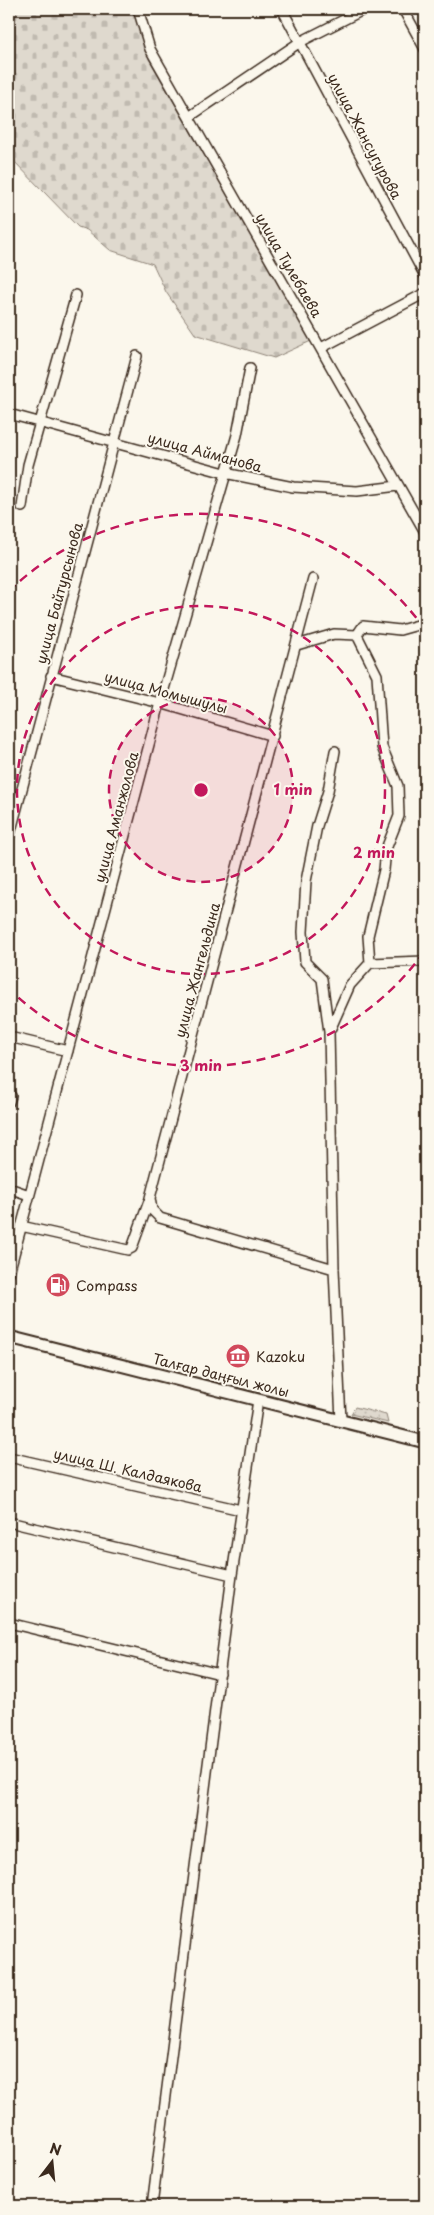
<svg xmlns="http://www.w3.org/2000/svg" width="434" height="2215" font-family="'Playpen Sans',sans-serif">
  <style>
    .grass { fill: url(#grass-dots); stroke: #8d8276 }
    .cemetery { fill: url(#cemetery-stones); stroke: #8d8276 }
    .lines { fill: none; stroke-linecap: round; stroke-linejoin: round }
    .minor-casing { stroke: #3b2a1e; stroke-width: 12 }
    .major-casing { stroke: #3b2a1e; stroke-width: 15 }
    .minor { stroke: #fbf7ec; stroke-width: 9 }
    .major { stroke: #fbf7ec; stroke-width: 11 }
    .ring { fill: none; stroke: #c2185b; stroke-width: 2.5; stroke-dasharray: 9 6 }
    .labels { text-anchor: middle; dominant-baseline: central; stroke-width: 4; stroke-linejoin: round; paint-order: stroke }
    .street-label { font-size: 14px; fill: #3b2a1e; stroke: #fbf7ec }
    .poi-label { font-size: 14px; fill: #3b2a1e; stroke: #fbf7ec; text-anchor: start }
    .centre { fill: #c2185b; stroke: #fbf7ec; stroke-width: 2.5 }
    .ring-label { font-size: 15px; text-anchor: middle; font-weight: bold; fill: #c2185b; stroke: #fbf7ec; stroke-width: 4; stroke-linejoin: round; paint-order: stroke }
  </style>
  <defs>
    <pattern id="grass-dots" width="8" height="8" patternUnits="userSpaceOnUse" patternTransform="scale(1.25)"><rect width="8" height="8" fill="#dfd9ce"/><path d="M2 2h.1M6 6h.1" fill="none" stroke="#c0bab0" stroke-width="1.8" stroke-linecap="round"/></pattern>
    <pattern id="cemetery-stones" width="16" height="16" patternUnits="userSpaceOnUse" patternTransform="scale(1.25)"><rect width="16" height="16" fill="#dfd9ce"/><path d="M2 7V4a2 2 0 0 1 4 0v3zM10 15v-3a2 2 0 0 1 4 0v3z" fill="#c0bab0"/></pattern>
  </defs>
  <rect width="100%" height="100%" fill="#fbf7ec"/>
  <filter id="ink" filterUnits="userSpaceOnUse"><feTurbulence type="fractalNoise" baseFrequency=".02" numOctaves="2"/><feDisplacementMap in="SourceGraphic" scale="10" xChannelSelector="R" yChannelSelector="G"/><feConvolveMatrix kernelMatrix="1 2 1 2 8 2 1 2 1" color-interpolation-filters="sRGB"/></filter>
  <g filter="url(#ink)">
    <path class="grass" d="M 355,1407 L 386,1415 L 388,1423 L 351,1414 Z"/>
    <path class="cemetery" d="M 9,9 L 137,9 L 149,59 L 311,341 L 274,358 L 195,334 L 166,292 L 153,264 L 110,250 L 87,230 L 78,227 L 9,156 Z"/>
    <g class="lines">
      <defs>
        <path id="minor" d="M 138,9 L 150,49 L 425,532
          M 282,9 L 425,276
          M 403,9 L 425,49
          M 189,117 L 300,42 L 365,9
          M 321,348 L 425,293
          M 9,414 L 225,473 L 293,487 L 357,491 L 398,486
          M 22,507 L 28,465 L 76,295
          M 313,579 L 150,1198 L 152,1210 L 160,1218 L 334,1269
          M 425,623 L 400,630 L 363,626 L 357,635 L 377,675 L 382,747 L 398,786 L 399,816 L 386,849 L 384,870 L 368,936 L 370,963 L 425,961
          M 297,645 L 334,634 L 357,635
          M 51,676 L 160,703 L 273,736
          M 335,751 L 328,791 L 317,826 L 306,881 L 303,932 L 305,962 L 322,979 L 329,1032 L 334,1269 L 341,1421
          M 9,838 L 137,356
          M 330,1030 L 350,985 L 370,963
          M 9,1037 L 68,1051
          M 9,1102 L 11,1096
          M 9,1188 L 29,1195
          M 21,1226 L 128,1250 L 132,1248 L 149,1201
          M 9,1273 L 160,703 L 237,435 L 250,368
          M 9,1457 L 241,1510
          M 9,1522 L 232,1575
          M 9,1623 L 220,1674
          M 152,2206 L 232,1575 L 258,1400"/>
        <path id="major" d="M 9,1337 L 425,1442"/>
      </defs>
      <use href="#minor" class="minor-casing"/>
      <use href="#major" class="major-casing"/>
      <use href="#minor" class="minor"/>
      <use href="#major" class="major"/>
    </g>
  </g>
  <circle cx="201" cy="790" r="92" fill="#c2185b" fill-opacity=".12"/>
  <g class="ring">
    <circle cx="201" cy="790" r="92"/>
    <circle cx="201" cy="790" r="184"/>
    <path d="M424 952A276 276 0 0 1 9 989M9 591A276 276 0 0 1 424 628"/>
  </g>
  <defs>
    <symbol id="fuel-disc" viewBox="-11 -11 22 22"><circle r="9.5" fill="#d1495b" stroke="#fbf7ec"/><path d="M-5.5-6h7V0h2V4h1.3V-2.5L3-4.5l.8-.8L6-3V5H2.5V1h-1V6h-7ZM-4.2-4.7v3.2H.2V-4.7Z" fill="#fff"/></symbol>
    <symbol id="museum-disc" viewBox="-11 -11 22 22"><circle r="9.5" fill="#d1495b" stroke="#fbf7ec"/><path d="M0-6L6-3V-2H-6V-3ZM-5-1h2V3h-2ZM-1-1h2V3h-2ZM3-1h2V3H3ZM-6 4H6V6H-6Z" fill="#fff"/></symbol>
  </defs>
  <g fill-rule="evenodd">
    <use href="#fuel-disc" x="44" y="1271" width="28" height="28"/>
    <use href="#museum-disc" x="224" y="1342" width="28" height="28"/>
  </g>
  <g class="labels">
    <g class="street-label">
      <text transform="translate(365 136) rotate(62)">улица Жансугурова</text>
      <text transform="translate(289 265) rotate(60)">улица Тулебаева</text>
      <text transform="translate(205 452) rotate(15)">улица Айманова</text>
      <text transform="translate(59 593) rotate(-75)">улица Байтурсынова</text>
      <text transform="translate(166 692) rotate(15)">улица Момышулы</text>
      <text transform="translate(116 817) rotate(-75)">улица Аманжолова</text>
      <text transform="translate(197 970) rotate(-75)">улица Жангельдина</text>
      <text transform="translate(221 1375) rotate(14)">Талғар даңғыл жолы</text>
      <text transform="translate(128 1470) rotate(13)">улица Ш. Калдаякова</text>
    </g>
    <g class="poi-label">
      <text x="76" y="1285">Compass</text>
      <text x="256" y="1356">Kazoku</text>
    </g>
  </g>
  <circle cx="201" cy="790" r="8" class="centre"/>
  <g class="ring-label">
    <text x="293" y="795">1 min</text>
    <text x="374" y="858">2 min</text>
    <text x="201" y="1071">3 min</text>
  </g>
  <rect width="434" height="2215" fill="none" stroke="#fbf7ec" stroke-width="30"/>
  <rect x="15" y="15" width="404" height="2185" fill="none" stroke="#3b2a1e" stroke-width="2" filter="url(#ink)"/>
  <g transform="translate(52 2162) rotate(16)" stroke="#fbf7ec" stroke-width="4" paint-order="stroke">
  <path d="M0-4L9 19L0 12L-9 19Z" fill="#3b2a1e"/>
  <text y="-8" font-size="14" font-weight="bold" text-anchor="middle" fill="#3b2a1e">N</text>
  </g>
</svg>
